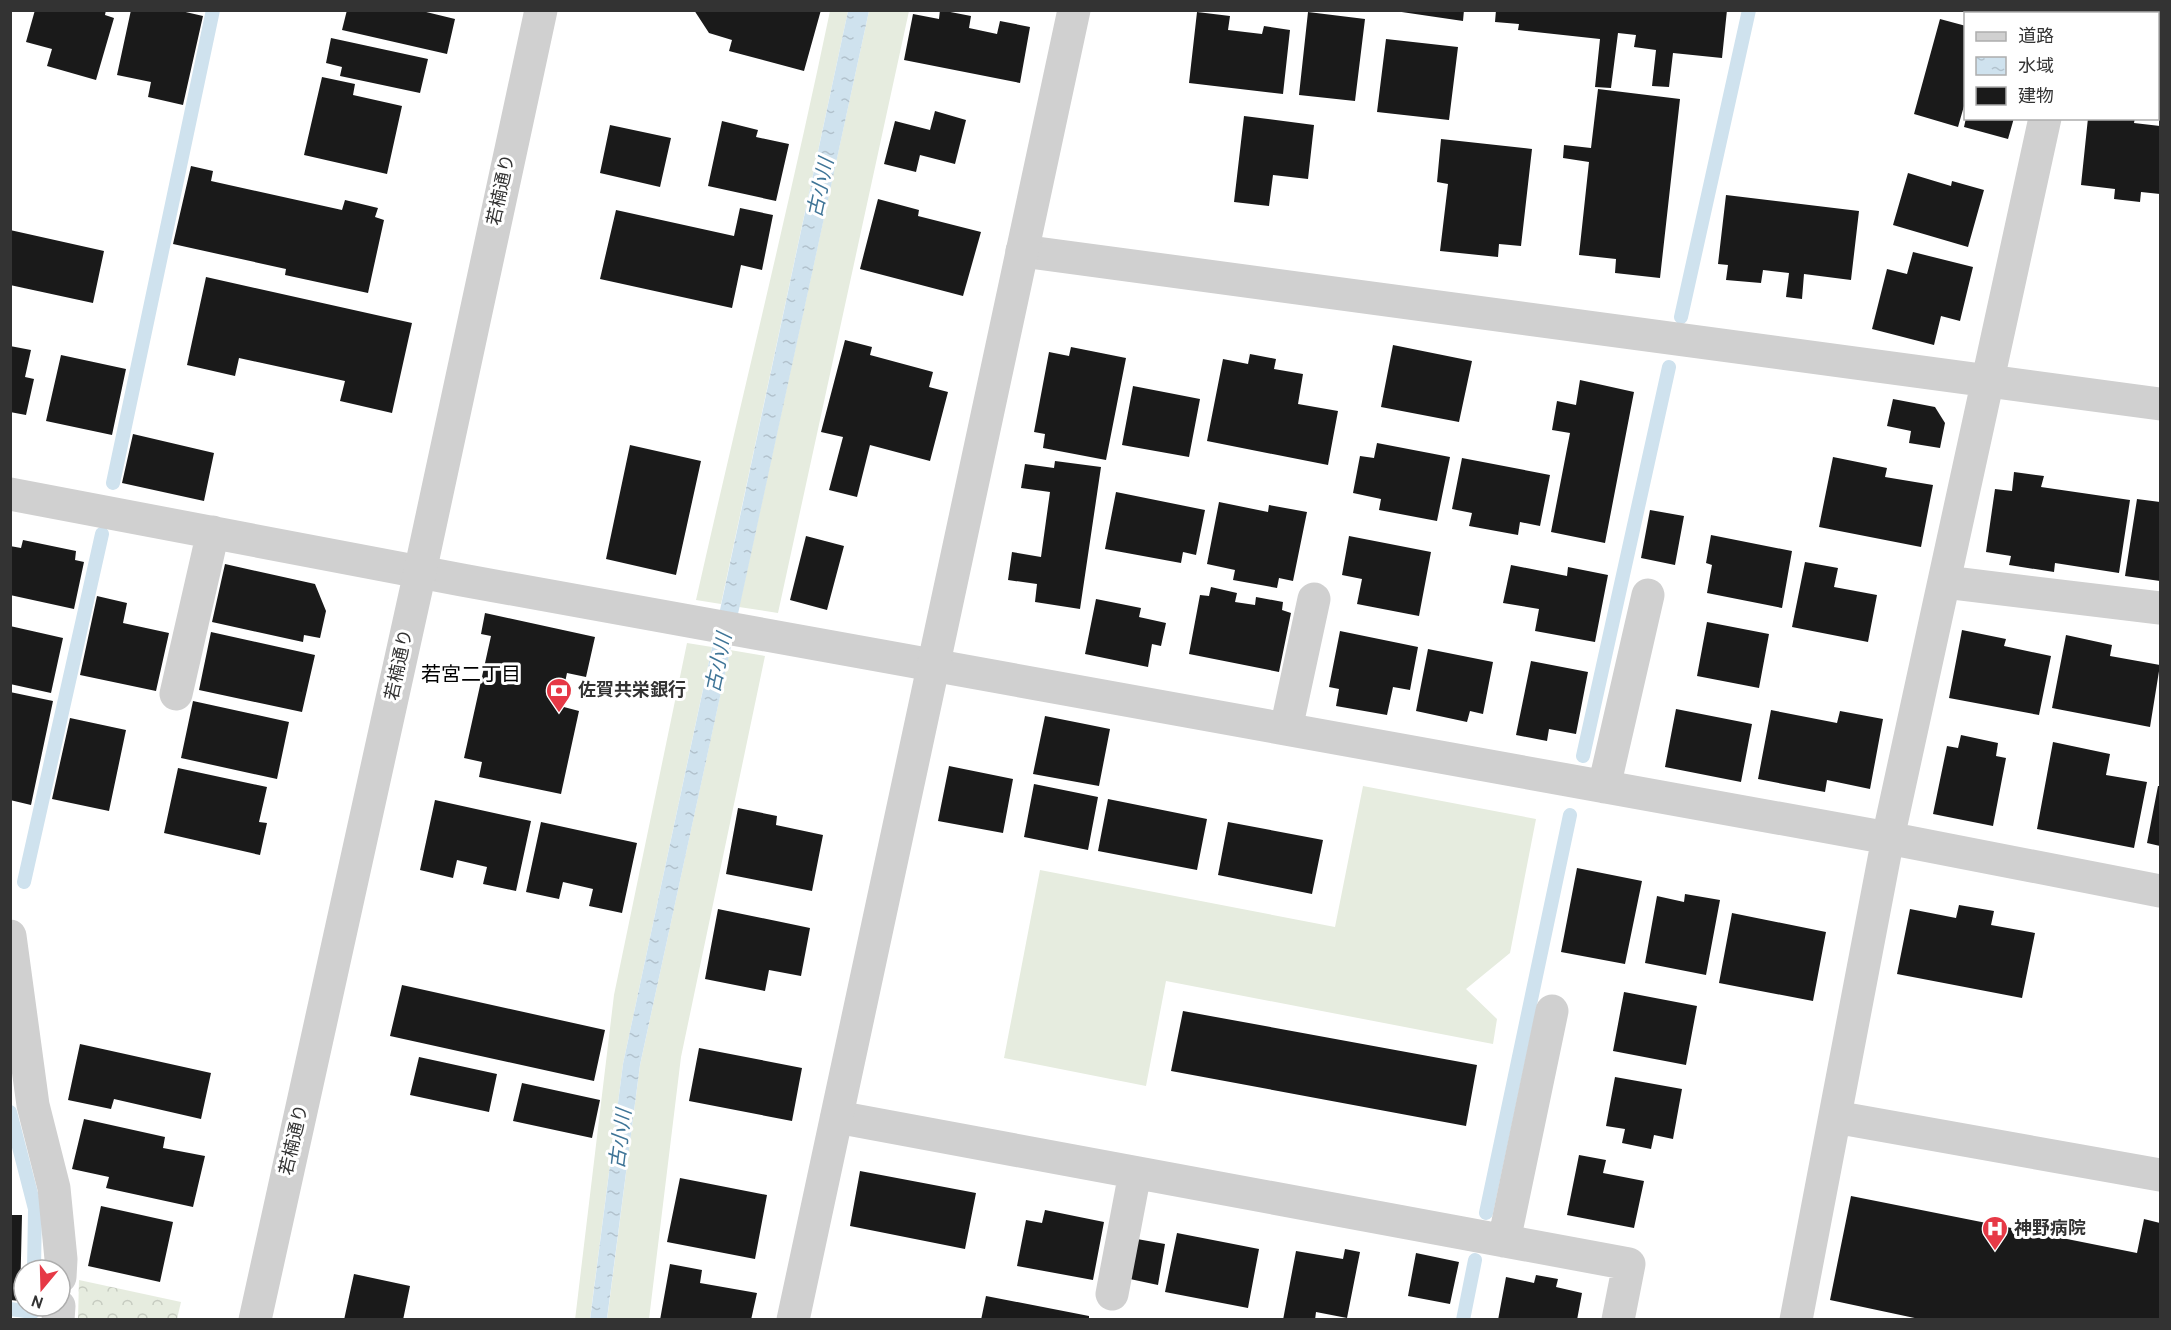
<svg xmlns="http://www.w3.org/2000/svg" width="2171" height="1330" font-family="Overpass,'Noto Sans JP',sans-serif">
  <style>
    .grass { fill: #e6ecdf }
    .park { fill: url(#park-crowns) }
    .water { fill: url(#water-ripples) }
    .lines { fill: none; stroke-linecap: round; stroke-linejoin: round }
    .stream { stroke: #cfe2ee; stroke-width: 14 }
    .building { fill: #1a1a1a }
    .minor { stroke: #d0d0d0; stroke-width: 33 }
    .tertiary { stroke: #d0d0d0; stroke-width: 33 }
    .labels { text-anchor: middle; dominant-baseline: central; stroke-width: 6; stroke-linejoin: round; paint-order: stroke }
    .street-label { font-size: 18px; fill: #333; stroke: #fff }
    .poi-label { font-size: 18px; font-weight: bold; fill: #333; stroke: #fff; text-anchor: start }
    .water-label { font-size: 20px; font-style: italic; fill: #3f7597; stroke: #fff }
    .neighbourhood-label { font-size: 20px; fill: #000; stroke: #fff }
  </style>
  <defs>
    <pattern id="park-crowns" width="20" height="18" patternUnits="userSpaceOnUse" patternTransform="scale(1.5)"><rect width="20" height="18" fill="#e6ecdf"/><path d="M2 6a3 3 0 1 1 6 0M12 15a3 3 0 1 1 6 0" fill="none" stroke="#c6cbc0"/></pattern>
    <pattern id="water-ripples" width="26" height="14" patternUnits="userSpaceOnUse" patternTransform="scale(1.5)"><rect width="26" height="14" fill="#cfe2ee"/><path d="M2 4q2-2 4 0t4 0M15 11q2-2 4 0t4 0" fill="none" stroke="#b2c2cd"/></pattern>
  </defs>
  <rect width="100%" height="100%" fill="#fff"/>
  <path class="grass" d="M 830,11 L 848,11 L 721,604 L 696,600 C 740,404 789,208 830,11 Z
    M 869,11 L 909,11 L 778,613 L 739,607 Z
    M 687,643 L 712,647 L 623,1064 L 590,1319 L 575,1320 L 614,995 Z
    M 730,650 L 765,656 L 681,1057 L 649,1319 L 607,1320 L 640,1065 Z
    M 1363,786 L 1536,819 L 1510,953 L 1466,989 L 1497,1019 L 1493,1044 L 1166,981 L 1146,1086 L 1004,1058 L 1040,870 L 1335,927 Z"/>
  <path class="park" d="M 79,1280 L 181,1302 L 177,1319 L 78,1319 Z"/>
  <path class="water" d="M 848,11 L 869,11 L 640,1065 L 607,1319 L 590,1320 L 623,1064 Z"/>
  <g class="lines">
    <path class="stream" d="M 1681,317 L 1749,10
      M 113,483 L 213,10
      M 1583,756 L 1669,367
      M 24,882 L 102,534
      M 10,1112 L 35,1209 L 34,1270
      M 1486,1213 L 1570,815
      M 10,1309 L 33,1312
      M 1463,1320 L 1475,1260"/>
  </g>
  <path class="building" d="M 35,10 L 106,10 L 105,15 L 114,18 L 96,80 L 47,66 L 52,49 L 26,42 Z
    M 131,10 L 177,10 L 203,16 L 183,105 L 148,97 L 151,82 L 117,75 Z
    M 347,10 L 418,10 L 455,19 L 447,54 L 342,30 Z
    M 694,10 L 821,10 L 804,71 L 729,51 L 732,40 L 709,33 Z
    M 940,10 L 971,16 L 969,28 L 997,34 L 1000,21 L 1030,27 L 1020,83 L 904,60 L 913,14 L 939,19 Z
    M 1388,10 L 1464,10 L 1463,21 Z
    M 1496,10 L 1727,10 L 1722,58 L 1673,53 L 1669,87 L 1652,86 L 1656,50 L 1634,47 L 1636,35 L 1618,33 L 1611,88 L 1595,87 L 1600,39 L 1518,30 L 1519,24 L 1495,22 Z
    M 1197,12 L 1230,16 L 1228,30 L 1262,34 L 1264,26 L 1290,30 L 1283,94 L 1189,83 Z
    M 1308,12 L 1365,19 L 1355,101 L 1299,95 Z
    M 1940,19 L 1966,26 L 1966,99 L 1958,127 L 1914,114 Z
    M 331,38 L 428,59 L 420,93 L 340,76 L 342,67 L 326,63 Z
    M 1386,39 L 1458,47 L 1449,120 L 1377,112 Z
    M 322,77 L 355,84 L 353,95 L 402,106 L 387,174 L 304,155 Z
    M 1598,89 L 1680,99 L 1660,278 L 1615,273 L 1616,259 L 1579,255 L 1589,162 L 1563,158 L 1564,145 L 1591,148 Z
    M 935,111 L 966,120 L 955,164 L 920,155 L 916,172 L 884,164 L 895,121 L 930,130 Z
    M 1244,116 L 1314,125 L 1308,179 L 1273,175 L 1269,206 L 1234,202 Z
    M 1966,118 L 2014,118 L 2008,139 L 1964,127 Z
    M 2088,118 L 2135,118 L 2134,123 L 2160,126 L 2160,194 L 2141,192 L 2140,202 L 2114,199 L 2115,189 L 2081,185 Z
    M 722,121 L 758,130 L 756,137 L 789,144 L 776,201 L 708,186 Z
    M 610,125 L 671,138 L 660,187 L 600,173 Z
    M 1441,139 L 1532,149 L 1521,246 L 1499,244 L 1498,257 L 1440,251 L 1448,184 L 1437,182 Z
    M 191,166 L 213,171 L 211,181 L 342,210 L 345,200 L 378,208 L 375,217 L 384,220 L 368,293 L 285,275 L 286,269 L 173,244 Z
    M 1908,173 L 1951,186 L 1952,181 L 1984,190 L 1968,247 L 1893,225 Z
    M 1726,195 L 1859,211 L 1851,280 L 1804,274 L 1802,299 L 1786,297 L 1789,273 L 1763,270 L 1761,283 L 1726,280 L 1728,265 L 1718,264 Z
    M 878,199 L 919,210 L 918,216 L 981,232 L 963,296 L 860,269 Z
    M 740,208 L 773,215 L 762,270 L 741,265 L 732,308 L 600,279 L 616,210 L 734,236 Z
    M 10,230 L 104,251 L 93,303 L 10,285 Z
    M 1913,252 L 1973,267 L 1960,321 L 1941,316 L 1934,345 L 1872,329 L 1887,269 L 1907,274 Z
    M 206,277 L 412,323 L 392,413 L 340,401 L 345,381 L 239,358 L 235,376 L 187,365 Z
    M 845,340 L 872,347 L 870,355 L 933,372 L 929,387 L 948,392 L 930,461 L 870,445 L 857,497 L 829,490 L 843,437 L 821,432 Z
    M 1393,345 L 1472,361 L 1459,422 L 1381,407 Z
    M 10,346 L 31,350 L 25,377 L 34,379 L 26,415 L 10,412 Z
    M 1071,347 L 1126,358 L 1106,460 L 1043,448 L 1045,434 L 1034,432 L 1049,352 L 1069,356 Z
    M 1250,354 L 1276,359 L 1274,369 L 1303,374 L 1298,404 L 1338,411 L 1328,465 L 1207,441 L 1223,359 L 1248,364 Z
    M 61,355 L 126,369 L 112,435 L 46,421 Z
    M 1580,380 L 1634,392 L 1605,543 L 1551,532 L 1570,433 L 1552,430 L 1557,401 L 1576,405 Z
    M 1133,386 L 1200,399 L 1189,457 L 1122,445 Z
    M 1893,399 L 1935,407 L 1945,423 L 1940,448 L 1909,443 L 1911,431 L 1887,426 Z
    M 133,434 L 214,453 L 204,501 L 122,483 Z
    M 1377,443 L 1450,457 L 1437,521 L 1379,510 L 1381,499 L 1353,493 L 1360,456 L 1374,458 Z
    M 630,445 L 701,461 L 676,575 L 606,559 Z
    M 1833,457 L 1887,468 L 1885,477 L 1933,485 L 1921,547 L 1819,527 Z
    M 1462,458 L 1550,475 L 1540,526 L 1520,522 L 1518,535 L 1469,526 L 1472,513 L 1452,509 Z
    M 1055,461 L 1101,467 L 1080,609 L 1035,602 L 1037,584 L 1008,580 L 1012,552 L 1041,557 L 1050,492 L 1021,488 L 1025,464 L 1054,468 Z
    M 2014,472 L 2044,476 L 2041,487 L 2130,500 L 2119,573 L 2055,563 L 2054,572 L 2009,565 L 2011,556 L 1986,552 L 1995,489 L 2012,491 Z
    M 1116,492 L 1205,510 L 1196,555 L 1183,552 L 1181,563 L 1105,549 Z
    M 2137,499 L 2160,502 L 2160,581 L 2125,576 Z
    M 1219,502 L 1268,512 L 1269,505 L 1307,512 L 1293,581 L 1279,578 L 1277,588 L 1233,580 L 1235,570 L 1207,564 Z
    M 1650,510 L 1684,516 L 1675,565 L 1641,558 Z
    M 1711,535 L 1792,551 L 1782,608 L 1707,593 L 1712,565 L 1706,563 Z
    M 806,536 L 844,546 L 827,610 L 790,600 Z
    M 1349,536 L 1431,552 L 1419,616 L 1357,604 L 1362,579 L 1342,575 Z
    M 23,540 L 76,551 L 75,560 L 84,562 L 74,609 L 10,595 L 10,546 L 21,548 Z
    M 1805,562 L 1838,568 L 1834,587 L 1877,595 L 1868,642 L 1792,627 Z
    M 225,564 L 315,584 L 326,611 L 320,638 L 304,635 L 303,642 L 212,622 Z
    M 1511,565 L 1567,576 L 1568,567 L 1608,575 L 1595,642 L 1535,631 L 1539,609 L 1503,603 Z
    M 1211,587 L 1237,593 L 1235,602 L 1255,605 L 1256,597 L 1283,602 L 1282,610 L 1291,613 L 1279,672 L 1189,654 L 1200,595 L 1209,596 Z
    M 97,596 L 127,603 L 123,623 L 169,633 L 156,691 L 80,675 Z
    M 1096,599 L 1141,608 L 1139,617 L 1166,623 L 1161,646 L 1152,644 L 1148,667 L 1085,654 Z
    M 485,613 L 595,637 L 586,677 L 567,673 L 560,706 L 579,711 L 561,794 L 479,777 L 482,762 L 464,758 L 491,636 L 481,634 Z
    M 1707,622 L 1769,634 L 1759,688 L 1697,676 Z
    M 10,626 L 63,638 L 51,693 L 10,684 Z
    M 1962,630 L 2006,639 L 2004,646 L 2051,656 L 2039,715 L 1949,698 Z
    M 1340,631 L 1418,647 L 1410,690 L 1393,687 L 1387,715 L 1336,706 L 1339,689 L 1329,687 Z
    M 211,632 L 315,655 L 302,712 L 199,690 Z
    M 2066,635 L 2112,645 L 2110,656 L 2160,665 L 2150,727 L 2052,708 Z
    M 1428,649 L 1493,662 L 1483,714 L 1470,711 L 1467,722 L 1416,711 Z
    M 1531,661 L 1588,672 L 1576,734 L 1549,729 L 1547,741 L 1516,735 Z
    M 10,692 L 53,701 L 31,805 L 10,800 Z
    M 193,701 L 289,722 L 277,779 L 181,758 Z
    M 1676,709 L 1752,724 L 1741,782 L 1665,767 Z
    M 1771,710 L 1837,723 L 1840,711 L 1883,719 L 1870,789 L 1827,780 L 1825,792 L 1758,779 Z
    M 1045,716 L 1110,729 L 1099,786 L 1033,774 Z
    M 70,718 L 126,730 L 109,811 L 52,799 Z
    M 1961,735 L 1998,743 L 1996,756 L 2006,758 L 1993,826 L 1933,814 L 1947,746 L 1958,748 Z
    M 2053,742 L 2110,754 L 2106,775 L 2147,782 L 2134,848 L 2037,829 Z
    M 949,766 L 1013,779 L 1003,833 L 938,821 Z
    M 178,768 L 267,787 L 259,822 L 267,823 L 260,855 L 164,833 Z
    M 1034,784 L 1098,797 L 1088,850 L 1024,837 Z
    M 2158,786 L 2160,786 L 2160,846 L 2147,843 Z
    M 1108,799 L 1207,819 L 1197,870 L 1098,851 Z
    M 435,800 L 531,821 L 516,891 L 483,884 L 487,867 L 457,860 L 453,878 L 420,870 Z
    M 738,808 L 777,816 L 776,825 L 823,835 L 812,891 L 726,874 Z
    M 541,822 L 637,843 L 622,913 L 589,906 L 593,889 L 563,882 L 559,899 L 526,892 Z
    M 1228,822 L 1323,840 L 1312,894 L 1218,875 Z
    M 1577,868 L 1642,881 L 1625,964 L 1561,952 Z
    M 1685,894 L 1720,900 L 1706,975 L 1645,963 L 1657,896 L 1684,902 Z
    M 1959,905 L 1994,911 L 1991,925 L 2035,933 L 2022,998 L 1897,974 L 1910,909 L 1956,918 Z
    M 718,909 L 810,928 L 801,976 L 769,970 L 765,991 L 705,979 Z
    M 1732,913 L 1826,932 L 1813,1001 L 1719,983 Z
    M 402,985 L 605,1030 L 594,1081 L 390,1036 Z
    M 1624,992 L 1697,1006 L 1686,1065 L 1613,1051 Z
    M 1183,1011 L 1477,1065 L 1466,1126 L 1171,1071 Z
    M 80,1044 L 211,1073 L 201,1119 L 114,1099 L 111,1109 L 68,1100 Z
    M 699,1048 L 802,1068 L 792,1121 L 689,1101 Z
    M 419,1057 L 497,1074 L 489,1112 L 410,1095 Z
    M 1615,1077 L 1682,1089 L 1673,1139 L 1654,1135 L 1651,1149 L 1622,1143 L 1625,1129 L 1606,1126 Z
    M 522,1083 L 600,1100 L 592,1138 L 513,1121 Z
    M 84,1119 L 165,1137 L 163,1148 L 205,1156 L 193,1207 L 106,1188 L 109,1177 L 72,1169 Z
    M 1579,1155 L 1606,1160 L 1603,1173 L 1644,1181 L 1634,1228 L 1567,1215 Z
    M 860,1171 L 976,1193 L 965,1249 L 850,1226 Z
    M 680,1178 L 767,1195 L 755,1259 L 667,1242 Z
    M 1851,1196 L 2137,1253 L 2144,1219 L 2160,1223 L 2160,1320 L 1924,1320 L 1830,1300 Z
    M 101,1206 L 173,1222 L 160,1282 L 88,1266 Z
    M 1045,1210 L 1104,1222 L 1093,1280 L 1017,1266 L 1026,1220 L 1042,1223 Z
    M 10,1215 L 22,1215 L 20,1301 L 10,1300 Z
    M 1177,1233 L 1259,1249 L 1248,1308 L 1165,1292 Z
    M 1137,1239 L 1165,1244 L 1158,1285 L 1130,1279 Z
    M 1345,1249 L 1360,1252 L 1347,1318 L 1316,1312 L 1315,1320 L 1283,1320 L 1296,1251 L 1343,1259 Z
    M 1416,1253 L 1459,1262 L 1450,1304 L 1408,1296 Z
    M 670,1264 L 702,1270 L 700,1283 L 757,1293 L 751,1320 L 660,1320 Z
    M 354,1274 L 410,1286 L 403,1320 L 344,1320 Z
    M 1536,1275 L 1558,1279 L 1556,1287 L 1582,1293 L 1577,1320 L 1498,1320 L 1506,1277 L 1534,1283 Z
    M 986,1296 L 1089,1316 L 1089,1320 L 981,1320 Z"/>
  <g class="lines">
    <path class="minor" d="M 2068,14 L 2069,10
      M 1022,251 L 2160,404
      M 10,494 L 462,580 L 1888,838 L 2160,891
      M 1945,582 L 2160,608
      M 176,694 L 213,532
      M 1286,729 L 1314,599
      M 1604,787 L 1648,595
      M 10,936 L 33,1105 L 54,1188 L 61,1259 L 60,1277
      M 837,1117 L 1629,1264 L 1618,1320
      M 1835,1117 L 2160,1175
      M 1504,1241 L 1552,1011
      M 1112,1294 L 1135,1173
      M 58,1320 L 59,1306
      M 1796,1320 L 1888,838 L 2045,118"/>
    <path class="tertiary" d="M 255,1320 L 420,572 L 541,10
      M 793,1320 L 1074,10"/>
  </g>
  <defs>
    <symbol id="bank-pin" viewBox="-11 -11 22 30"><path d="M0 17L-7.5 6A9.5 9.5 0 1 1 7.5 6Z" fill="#e63946" stroke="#fff"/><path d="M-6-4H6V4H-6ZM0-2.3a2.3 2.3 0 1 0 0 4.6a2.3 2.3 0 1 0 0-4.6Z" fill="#fff"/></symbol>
    <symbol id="hospital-pin" viewBox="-11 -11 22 30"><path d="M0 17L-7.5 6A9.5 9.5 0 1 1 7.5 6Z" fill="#e63946" stroke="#fff"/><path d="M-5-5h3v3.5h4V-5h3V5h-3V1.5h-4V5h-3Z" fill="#fff"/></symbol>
  </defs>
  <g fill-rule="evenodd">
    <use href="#bank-pin" x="544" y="676" width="30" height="40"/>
    <use href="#hospital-pin" x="1980" y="1214" width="30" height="40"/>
  </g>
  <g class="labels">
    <g class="street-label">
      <text transform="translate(502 190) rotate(-78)">若楠通り</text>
      <text transform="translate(400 665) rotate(-78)">若楠通り</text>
      <text transform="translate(295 1140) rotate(-77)">若楠通り</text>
    </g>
    <g class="poi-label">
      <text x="578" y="691">佐賀共栄銀行</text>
      <text x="2014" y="1229">神野病院</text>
    </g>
    <g class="water-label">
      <text transform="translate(822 188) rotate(-78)">古小川</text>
      <text transform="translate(720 663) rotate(-78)">古小川</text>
      <text transform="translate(622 1139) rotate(-83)">古小川</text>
    </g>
    <g class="neighbourhood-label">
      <text x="471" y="676">若宮二丁目</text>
    </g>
  </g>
  <rect width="2171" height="1330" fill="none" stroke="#333333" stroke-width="24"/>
  <rect x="1964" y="12" width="195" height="108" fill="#ffffff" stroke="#adadad" stroke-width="1.5"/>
  <rect x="1976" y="32" width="30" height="9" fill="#d0d0d0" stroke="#adadad" stroke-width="1.5"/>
  <text x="2018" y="42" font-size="18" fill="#333333">道路</text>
  <rect x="1976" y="57" width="30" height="18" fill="url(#water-ripples)" stroke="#adadad" stroke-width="1.5"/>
  <text x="2018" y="72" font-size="18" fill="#333333">水域</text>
  <rect x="1976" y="87" width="30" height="18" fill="#1a1a1a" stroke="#adadad" stroke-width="1.5"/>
  <text x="2018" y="102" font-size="18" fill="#333333">建物</text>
  <g transform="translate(42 1288) rotate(199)"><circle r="28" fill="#ffffff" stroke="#adadad" stroke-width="1.5"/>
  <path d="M0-4.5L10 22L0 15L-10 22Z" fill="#e63946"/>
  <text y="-9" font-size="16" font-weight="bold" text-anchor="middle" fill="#333333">N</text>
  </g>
</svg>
